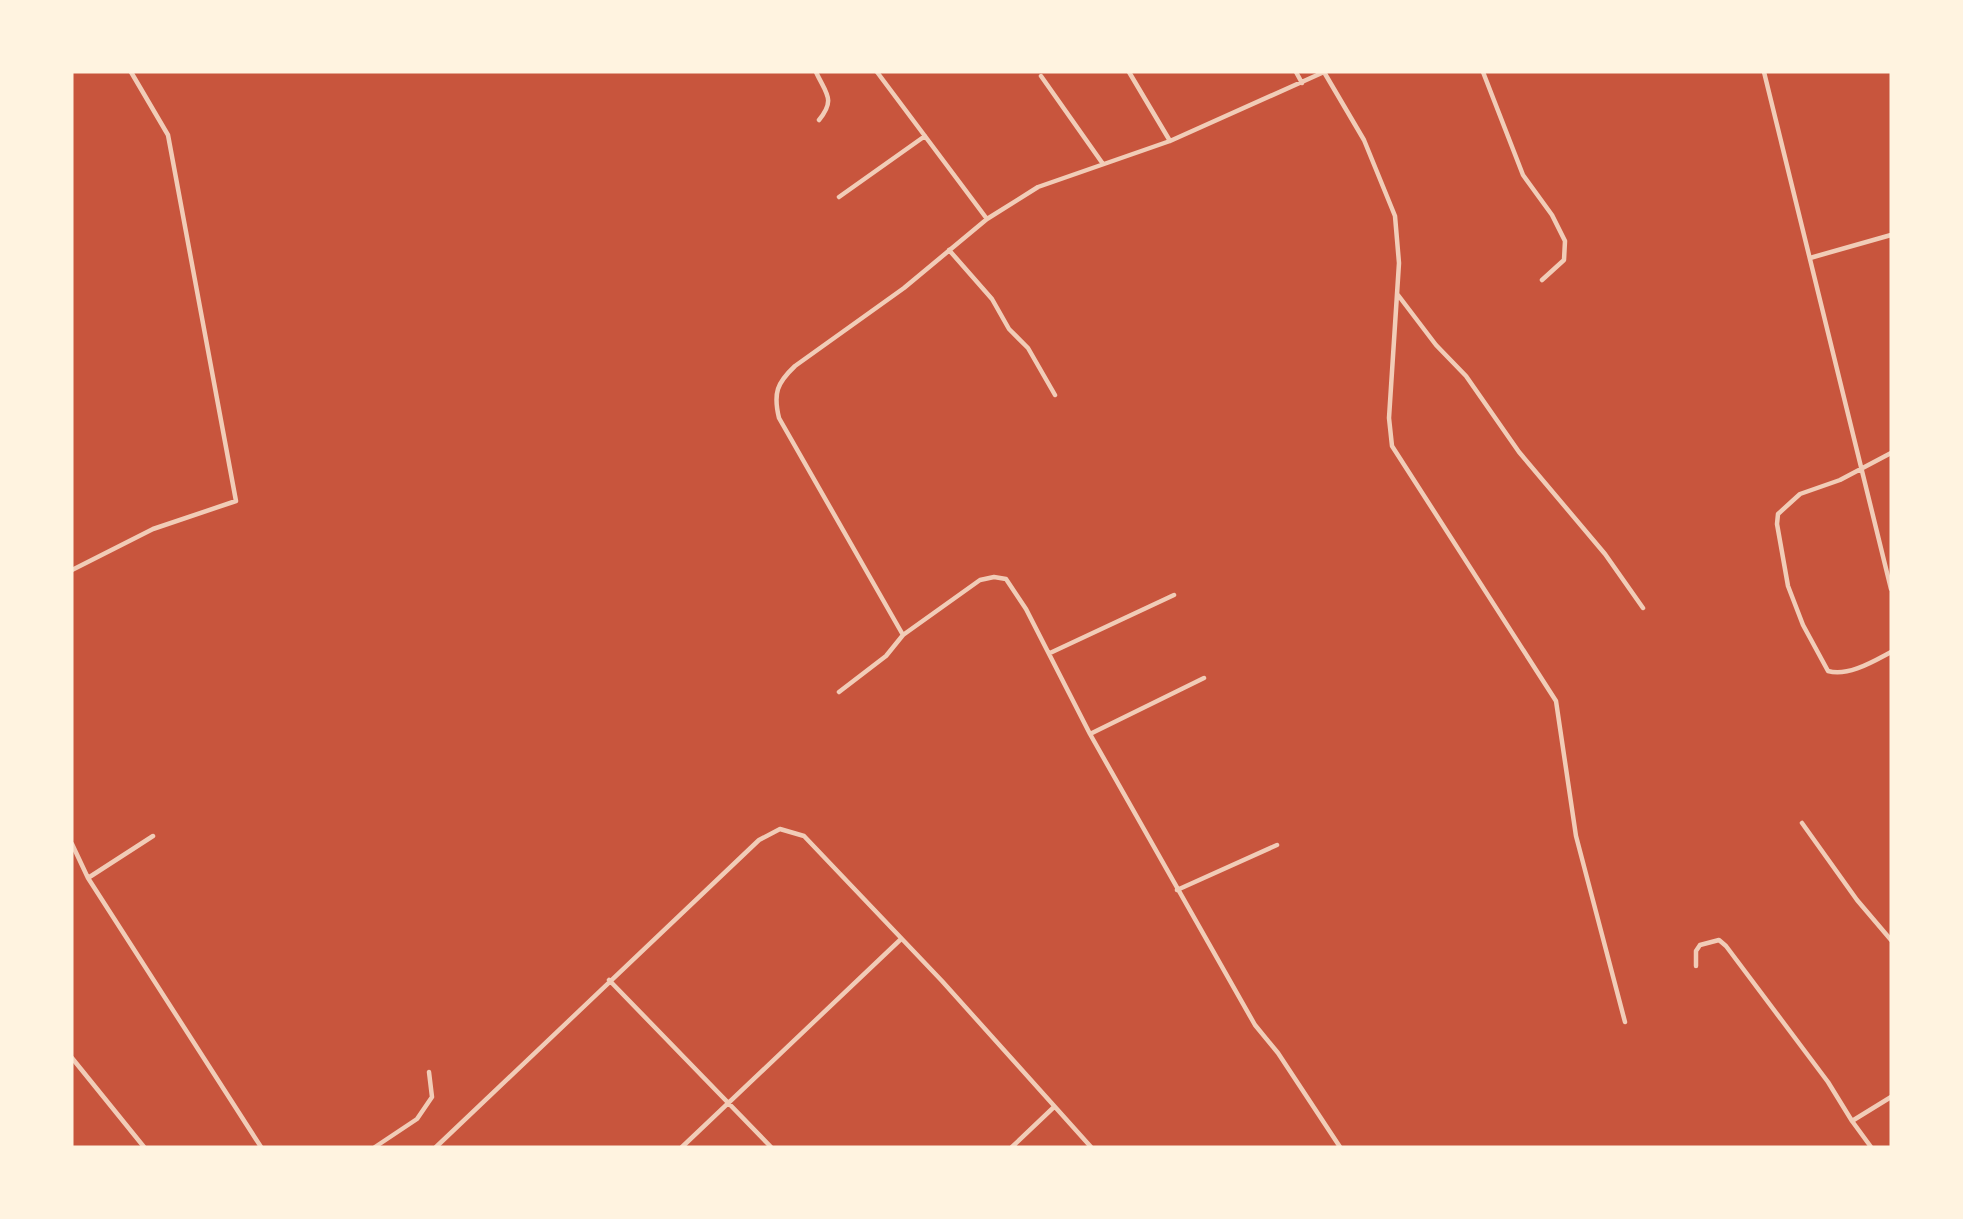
<svg xmlns="http://www.w3.org/2000/svg" width="1963" height="1219" font-family="'Exo 2',sans-serif">
  <style>
    .lines { fill: none; stroke-linecap: round; stroke-linejoin: round }
    .minor { stroke: #f1ccb7; stroke-width: 4.5 }
  </style>
  <rect width="100%" height="100%" fill="#c8553d"/>
  <g class="lines">
    <path class="minor" d="M 816,72 C 826,94 836,99 819,120
      M 877,72 L 987,219
      M 1129,72 L 1170,141
      M 1296,72 L 1302,83
      M 1324,72 L 1364,140 L 1395,216 L 1399,263 L 1389,418 L 1392,446 L 1556,701 L 1576,836 L 1625,1022
      M 1483,72 L 1523,175 L 1552,215 L 1565,241 L 1564,260 L 1542,280
      M 1764,72 L 1891,589
      M 1041,76 L 1103,164
      M 839,197 L 925,136
      M 949,250 L 992,299 L 1009,329 L 1028,348 L 1055,395
      M 1810,258 L 1891,235
      M 1398,295 L 1436,345 L 1466,376 L 1519,452 L 1605,554 L 1643,608
      M 1891,453 L 1840,480 L 1800,494 L 1778,514 L 1777,524 L 1788,586 L 1803,625 L 1828,671 C 1848,677 1874,661 1891,652
      M 72,570 L 153,529 L 236,501 L 168,135 L 131,72
      M 903,635 L 779,418 C 773,393 777,383 795,366 L 904,288 L 987,219 L 1038,187 L 1170,141 L 1324,72
      M 1050,653 L 1174,595
      M 839,692 L 886,656 L 903,635 L 980,580 L 994,577 L 1006,579 L 1026,609 L 1090,734 L 1255,1025 L 1278,1053 L 1340,1147
      M 1090,734 L 1204,678
      M 1802,823 L 1857,900 L 1891,940
      M 72,844 L 88,878 L 153,836
      M 88,878 L 261,1147
      M 1177,890 L 1277,845
      M 1696,966 L 1696,951 L 1700,945 L 1719,940 L 1726,946 L 1828,1082 L 1852,1121 L 1891,1097
      M 609,980 L 771,1147
      M 72,1058 L 144,1147
      M 1852,1121 L 1871,1147
      M 375,1147 L 417,1119 L 432,1097 L 429,1072
      M 436,1147 L 759,840 L 780,829 L 804,836 L 942,981 L 1091,1147
      M 682,1147 L 900,940
      M 1012,1147 L 1054,1107"/>
  </g>
  <rect width="1963" height="1219" fill="none" stroke="#fff3e0" stroke-width="147"/>
</svg>
